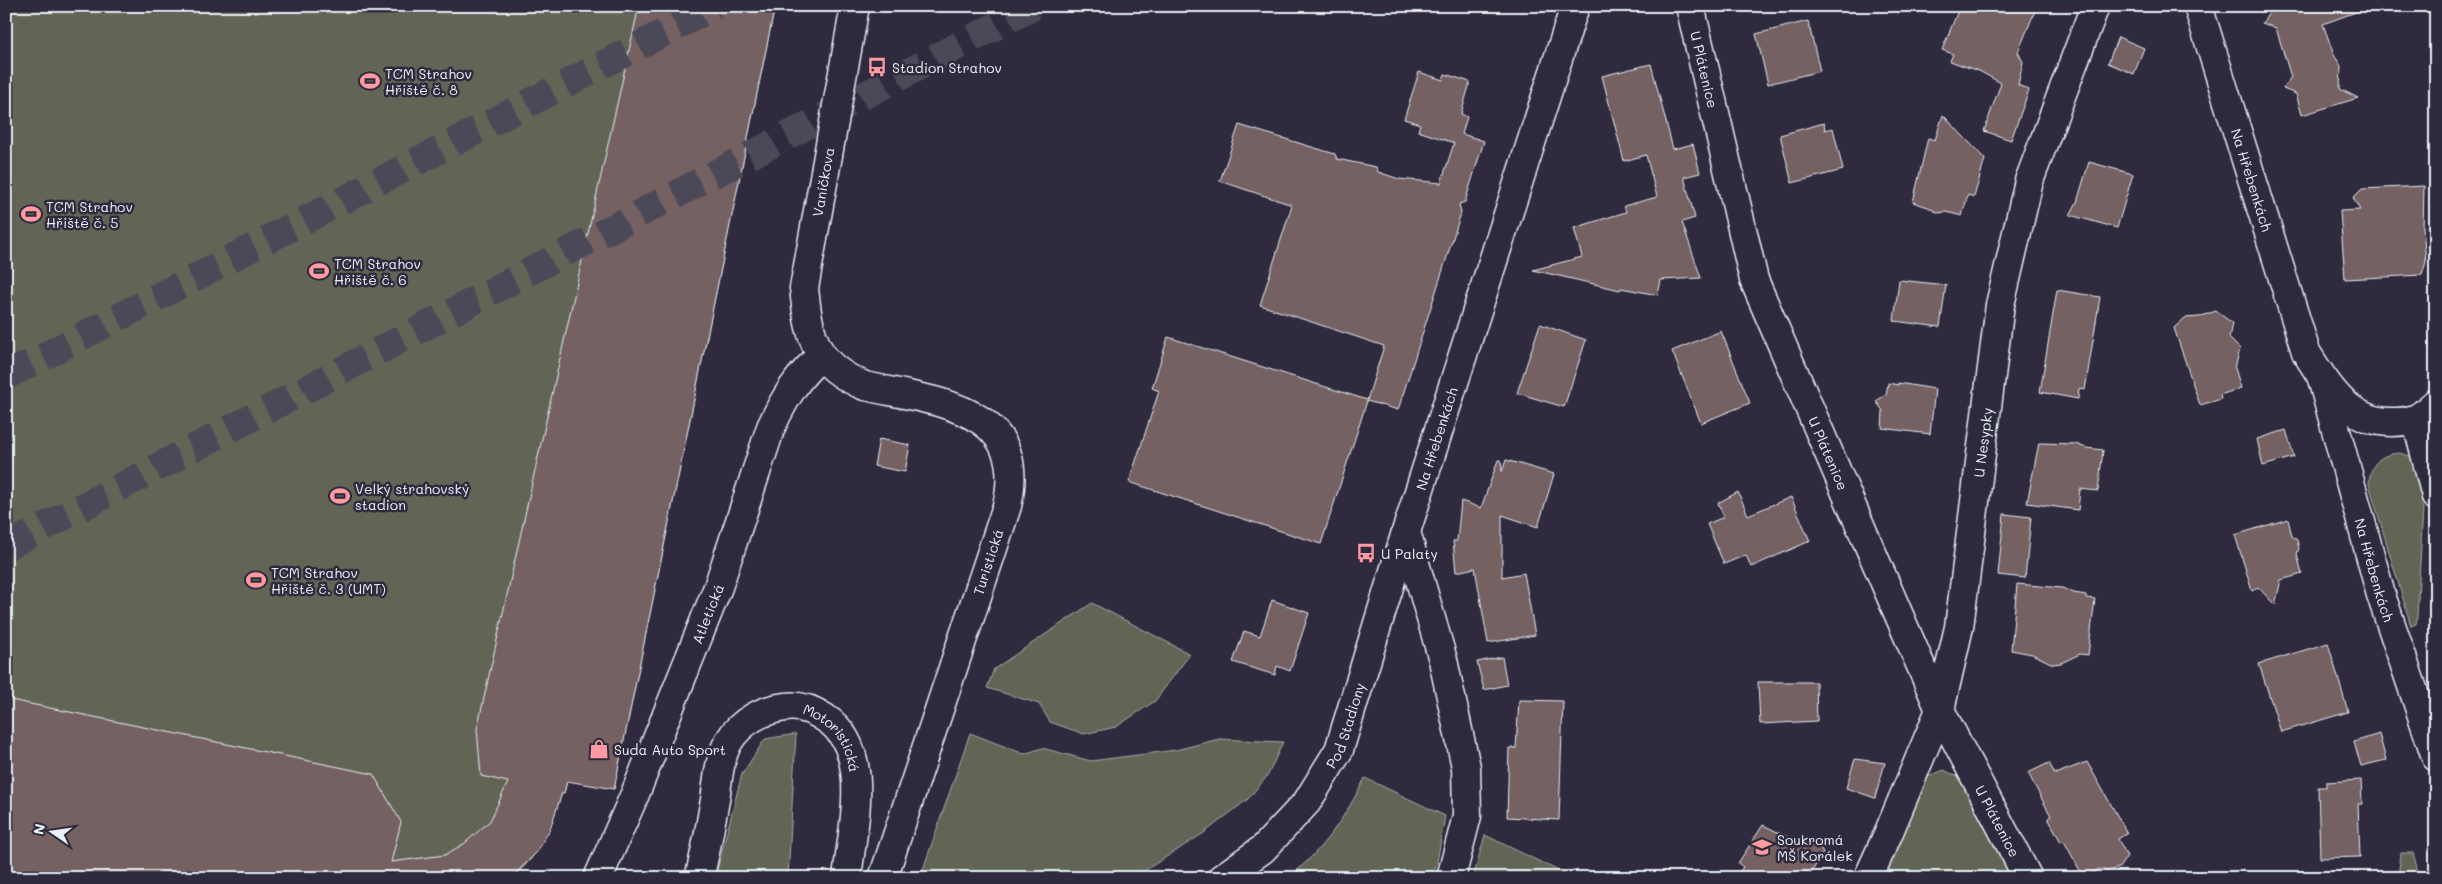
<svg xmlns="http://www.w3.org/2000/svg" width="2442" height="884" font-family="Mali,sans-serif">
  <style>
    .green { fill: #626557; stroke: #a5aba8 }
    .building { fill: #756162; stroke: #e8f1f8 }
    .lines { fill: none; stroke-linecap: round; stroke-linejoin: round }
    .trunk-tunnel { stroke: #4b4859; stroke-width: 28; stroke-dasharray: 28 14; stroke-linecap: butt }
    .minor-casing { stroke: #e8f1f8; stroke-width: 31 }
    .tertiary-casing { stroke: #e8f1f8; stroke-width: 31 }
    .secondary-casing { stroke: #e8f1f8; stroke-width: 31 }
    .minor { stroke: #2f2a3d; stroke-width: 28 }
    .tertiary { stroke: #2f2a3d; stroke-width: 28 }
    .secondary { stroke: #2f2a3d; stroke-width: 28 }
    .labels { text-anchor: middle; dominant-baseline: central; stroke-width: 5; stroke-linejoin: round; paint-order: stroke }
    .poi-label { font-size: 14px; fill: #e8f1f8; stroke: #2f2a3d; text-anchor: start }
    .street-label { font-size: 14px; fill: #e8f1f8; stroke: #2f2a3d }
  </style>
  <rect width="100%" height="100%" fill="#2f2a3d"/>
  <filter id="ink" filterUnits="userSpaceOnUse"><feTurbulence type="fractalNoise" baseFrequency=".02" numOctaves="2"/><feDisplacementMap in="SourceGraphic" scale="10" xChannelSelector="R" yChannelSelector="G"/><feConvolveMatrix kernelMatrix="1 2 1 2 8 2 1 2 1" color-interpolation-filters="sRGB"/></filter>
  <g filter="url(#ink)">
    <path class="green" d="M 6,6 L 775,6 L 614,789 L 568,778 L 564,793 L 562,793 C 551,826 540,857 511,878 L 6,878 Z
      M 2399,453 L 2417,458 L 2425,472 L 2417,618 L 2416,624 L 2411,626 L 2369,484 C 2370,464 2380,454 2399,453 Z
      M 1092,603 L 1190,654 L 1155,701 L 1116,727 L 1084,734 L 1050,722 L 1039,704 L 987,688 L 994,669 Z
      M 970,733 L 1024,754 L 1042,748 L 1091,761 L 1176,750 L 1219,739 L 1283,742 L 1268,775 L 1248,799 L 1204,833 L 1133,878 L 920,878 Z
      M 796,734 L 788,878 L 715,878 L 742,774 L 765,739 Z
      M 1944,770 L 1962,779 L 2015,878 L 1874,878 L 1927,777 Z
      M 1365,778 L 1445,816 L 1436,868 L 1422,878 L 1288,878 C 1322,851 1346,816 1365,778 Z
      M 1485,835 L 1573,878 L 1473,878 Z
      M 2401,853 L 2413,853 L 2420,878 L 2398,878 Z"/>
    <path class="building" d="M 639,6 L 775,6 L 614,789 L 567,781 L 564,793 L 562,793 L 550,829 L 537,852 L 511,878 L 6,878 L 6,699 L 373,774 L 401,822 L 391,862 L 445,855 L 465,843 L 490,821 L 508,782 L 481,776 L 477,729 Z
      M 1960,6 L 2037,6 L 2018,52 L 2023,62 L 2018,85 L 2029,90 L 2011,140 L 1984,131 L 2001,83 L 1981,72 L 1950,61 L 1953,54 L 1942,50 Z
      M 2274,6 L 2363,6 L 2364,9 L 2323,24 L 2334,55 L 2341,66 L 2340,89 L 2358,98 L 2302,115 L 2296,94 L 2283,89 L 2291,77 L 2276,28 L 2262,23 Z
      M 1808,21 L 1820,71 L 1768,84 L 1756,34 Z
      M 2118,37 L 2144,48 L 2134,74 L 2108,63 Z
      M 1651,64 L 1673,149 L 1693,144 L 1700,173 L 1684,177 L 1695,218 L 1682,222 L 1701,278 L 1661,280 L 1658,295 L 1621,288 L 1620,290 L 1533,270 L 1582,257 L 1574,228 L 1626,212 L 1624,206 L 1657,197 L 1646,155 L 1624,161 L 1602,76 Z
      M 1419,72 L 1443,80 L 1445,74 L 1470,82 L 1461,114 L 1467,117 L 1462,134 L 1484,141 L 1465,202 L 1459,204 L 1461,213 L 1398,410 L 1367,401 L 1321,544 L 1129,482 L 1159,391 L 1152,388 L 1168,337 L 1367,400 L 1384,346 L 1260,305 L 1292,205 L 1220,181 L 1239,125 L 1335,154 L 1337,159 L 1376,167 L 1378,172 L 1399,179 L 1441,183 L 1454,143 L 1418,131 L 1420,124 L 1404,119 Z
      M 1943,115 L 1985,159 L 1974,197 L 1968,195 L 1962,216 L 1946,212 L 1938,213 L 1928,207 L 1913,202 L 1928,138 L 1935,140 Z
      M 1824,123 L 1825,130 L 1833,128 L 1843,170 L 1792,183 L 1780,135 Z
      M 2089,162 L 2133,174 L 2117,228 L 2070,215 L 2077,202 Z
      M 2424,186 L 2423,228 L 2426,262 L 2422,275 L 2345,279 L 2340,211 L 2360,210 L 2353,198 L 2362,189 Z
      M 1899,280 L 1946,285 L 1940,327 L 1894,321 Z
      M 2057,290 L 2100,297 L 2085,390 L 2079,389 L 2078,399 L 2040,392 Z
      M 2216,311 L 2232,323 L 2229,338 L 2240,349 L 2236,364 L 2234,365 L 2241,388 L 2220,395 L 2221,399 L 2200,405 L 2174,328 L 2185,318 L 2199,317 Z
      M 1540,324 L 1586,340 L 1564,407 L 1517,393 Z
      M 1721,331 L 1750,403 L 1701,423 L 1672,351 Z
      M 1888,383 L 1898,385 L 1898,383 L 1935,389 L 1930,434 L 1882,428 L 1883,411 L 1876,401 L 1886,395 Z
      M 2286,430 L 2294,457 L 2263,466 L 2257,439 Z
      M 879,439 L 910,445 L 905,472 L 874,466 Z
      M 2039,443 L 2076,444 L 2086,448 L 2103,450 L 2098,491 L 2080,489 L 2078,510 L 2027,503 Z
      M 1498,460 L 1501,460 L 1502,472 L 1506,460 L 1554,474 L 1538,527 L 1502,515 L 1502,577 L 1524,573 L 1535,635 L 1488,643 L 1475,568 L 1456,572 L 1453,541 L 1457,541 L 1461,501 L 1481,508 Z
      M 1738,492 L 1748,515 L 1791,497 L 1810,541 L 1751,567 L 1746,555 L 1724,564 L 1707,524 L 1724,517 L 1718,503 Z
      M 2004,514 L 2031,517 L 2025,578 L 1998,575 Z
      M 2288,519 L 2292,536 L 2297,540 L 2299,548 L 2297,554 L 2302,574 L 2281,580 L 2275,605 L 2258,587 L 2252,590 L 2235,535 Z
      M 2017,584 L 2062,588 L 2074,593 L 2086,595 L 2086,598 L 2095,599 L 2088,655 L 2080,654 L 2061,663 L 2053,664 L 2032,654 L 2011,650 Z
      M 1272,600 L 1309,613 L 1290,671 L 1277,666 L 1275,675 L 1233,662 L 1244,631 L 1260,636 Z
      M 2328,643 L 2348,712 L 2281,732 L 2259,664 Z
      M 1502,657 L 1507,685 L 1484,690 L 1477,662 Z
      M 1758,682 L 1816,682 L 1817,721 L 1760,724 Z
      M 1519,700 L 1563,701 L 1559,820 L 1507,817 L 1509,748 L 1516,748 Z
      M 2379,734 L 2386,760 L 2361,766 L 2354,742 Z
      M 1855,759 L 1885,763 L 1875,798 L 1846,788 Z
      M 2087,762 L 2127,833 L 2118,839 L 2127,856 L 2119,868 L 2107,871 L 2099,869 L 2084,878 L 2064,841 L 2061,842 L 2048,818 L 2051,816 L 2028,773 L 2049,763 L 2055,774 Z
      M 2361,780 L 2362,804 L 2358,804 L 2360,857 L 2320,858 L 2318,787 L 2326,787 L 2326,782 Z
      M 1763,825 L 1792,839 L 1807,838 L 1819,844 L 1823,853 L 1808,878 L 1735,878 L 1743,867 L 1738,863 Z"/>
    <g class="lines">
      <path class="trunk-tunnel" d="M 6,376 L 715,6
        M 6,547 L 1034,6"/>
      <defs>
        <g id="minor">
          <path id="s1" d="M 1690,6 L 1754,280 L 1940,710 L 2028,878"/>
          <path id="s2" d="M 2322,379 L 2381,595 L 2436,757"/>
          <path d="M 2416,419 L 2436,496"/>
          <path d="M 1406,532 L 1443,660 L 1466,767 L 1467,816 L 1451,878"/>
          <path id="s3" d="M 699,878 C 706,852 710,826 715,800 C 718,780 719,758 729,741 C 741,721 764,709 786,707 C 801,705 813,710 825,718 C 874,749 852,829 847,878"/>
          <path id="s4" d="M 1868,878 L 1888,834 L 1940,710 L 1959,627 L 2000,305 L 2029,181 L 2095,6"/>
        </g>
        <g id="tertiary">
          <path id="s5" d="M 2198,6 L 2306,352 C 2326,384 2348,422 2391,422 C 2399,422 2407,422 2414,419 C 2422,417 2429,408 2436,403"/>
          <path id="s6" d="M 598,878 L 635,794 L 718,587 L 771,427 C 784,399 797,377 821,356"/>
          <path id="s7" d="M 1222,878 L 1263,849 L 1307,802 L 1339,750 L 1406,532 L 1575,6"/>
        </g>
        <path id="secondary" d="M 855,6 L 804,288 C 809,337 815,366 865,386 C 935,402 1030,406 1007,506 L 883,878"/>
      </defs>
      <use href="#minor" class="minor-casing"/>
      <use href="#tertiary" class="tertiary-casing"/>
      <use href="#secondary" class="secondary-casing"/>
      <use href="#minor" class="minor"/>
      <use href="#tertiary" class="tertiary"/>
      <use href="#secondary" class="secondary"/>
    </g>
  </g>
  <defs>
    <symbol id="bus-bare" viewBox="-9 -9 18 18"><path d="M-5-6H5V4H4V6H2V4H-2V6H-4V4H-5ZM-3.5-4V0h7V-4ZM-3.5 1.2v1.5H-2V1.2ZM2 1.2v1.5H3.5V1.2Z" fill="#ff9aa2" stroke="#2f2a3d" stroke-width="2.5" paint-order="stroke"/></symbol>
    <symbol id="stadium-bare" viewBox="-9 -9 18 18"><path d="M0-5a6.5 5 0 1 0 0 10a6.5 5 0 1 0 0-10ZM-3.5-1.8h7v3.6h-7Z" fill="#ff9aa2" stroke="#2f2a3d" stroke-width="2.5" paint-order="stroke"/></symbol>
    <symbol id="shop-bare" viewBox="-9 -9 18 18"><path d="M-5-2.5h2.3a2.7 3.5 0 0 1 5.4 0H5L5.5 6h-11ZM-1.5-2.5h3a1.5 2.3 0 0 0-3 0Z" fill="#ff9aa2" stroke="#2f2a3d" stroke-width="2.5" paint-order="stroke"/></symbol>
    <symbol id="school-bare" viewBox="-9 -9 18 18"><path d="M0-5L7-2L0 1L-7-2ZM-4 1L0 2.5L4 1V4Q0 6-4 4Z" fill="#ff9aa2" stroke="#2f2a3d" stroke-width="2.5" paint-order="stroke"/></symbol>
  </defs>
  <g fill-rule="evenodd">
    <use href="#bus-bare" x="863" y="53" width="28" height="28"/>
    <use href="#stadium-bare" x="356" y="67" width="28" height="28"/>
    <use href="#stadium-bare" x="17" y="200" width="28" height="28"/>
    <use href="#stadium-bare" x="305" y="257" width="28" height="28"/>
    <use href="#stadium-bare" x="326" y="482" width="28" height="28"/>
    <use href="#bus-bare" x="1352" y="539" width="28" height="28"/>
    <use href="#stadium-bare" x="242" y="566" width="28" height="28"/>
    <use href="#shop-bare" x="585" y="735" width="28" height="28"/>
    <use href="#school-bare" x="1748" y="833" width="28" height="28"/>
  </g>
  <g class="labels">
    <g class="poi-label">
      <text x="892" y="67">Stadion Strahov</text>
      <text x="385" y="73">TCM Strahov<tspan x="385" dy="16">Hřiště č. 8</tspan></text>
      <text x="46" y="206">TCM Strahov<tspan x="46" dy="16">Hřiště č. 5</tspan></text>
      <text x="334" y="263">TCM Strahov<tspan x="334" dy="16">Hřiště č. 6</tspan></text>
      <text x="355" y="488">Velký strahovský<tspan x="355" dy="16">stadion</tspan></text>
      <text x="1381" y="553">U Palaty</text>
      <text x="271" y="572">TCM Strahov<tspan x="271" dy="16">Hřiště č. 3 (UMT)</tspan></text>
      <text x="614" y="749">Suda Auto Sport</text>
      <text x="1777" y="839">Soukromá<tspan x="1777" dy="16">MŠ Korálek</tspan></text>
    </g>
    <g class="street-label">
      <text stroke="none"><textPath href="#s1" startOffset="65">U Plátenice</textPath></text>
      <text stroke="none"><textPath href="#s5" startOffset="182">Na Hřebenkách</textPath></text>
      <text transform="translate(823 182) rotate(-80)">Vaníčkova</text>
      <text stroke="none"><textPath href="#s7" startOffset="502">Na Hřebenkách</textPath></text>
      <text stroke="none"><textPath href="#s4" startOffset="454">U Nesypky</textPath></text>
      <text stroke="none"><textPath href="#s1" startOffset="470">U Plátenice</textPath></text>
      <text transform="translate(988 562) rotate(-72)">Turistická</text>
      <text stroke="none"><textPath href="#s2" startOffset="198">Na Hřebenkách</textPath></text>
      <text stroke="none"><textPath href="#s6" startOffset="286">Atletická</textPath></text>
      <text stroke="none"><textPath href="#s7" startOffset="201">Pod Stadiony</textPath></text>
      <text stroke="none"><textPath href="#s3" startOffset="271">Motoristická</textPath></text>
      <text stroke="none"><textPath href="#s1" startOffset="875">U Plátenice</textPath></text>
    </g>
  </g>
  <rect width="2442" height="884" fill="none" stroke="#2f2a3d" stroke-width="25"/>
  <rect x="12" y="12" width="2417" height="859" fill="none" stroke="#e8f1f8" stroke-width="2" filter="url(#ink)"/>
  <g transform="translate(52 832) rotate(283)" stroke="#2f2a3d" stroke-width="4" paint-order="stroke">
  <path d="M0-4L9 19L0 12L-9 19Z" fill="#e8f1f8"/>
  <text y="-8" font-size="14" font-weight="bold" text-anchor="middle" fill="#e8f1f8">N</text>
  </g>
</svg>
